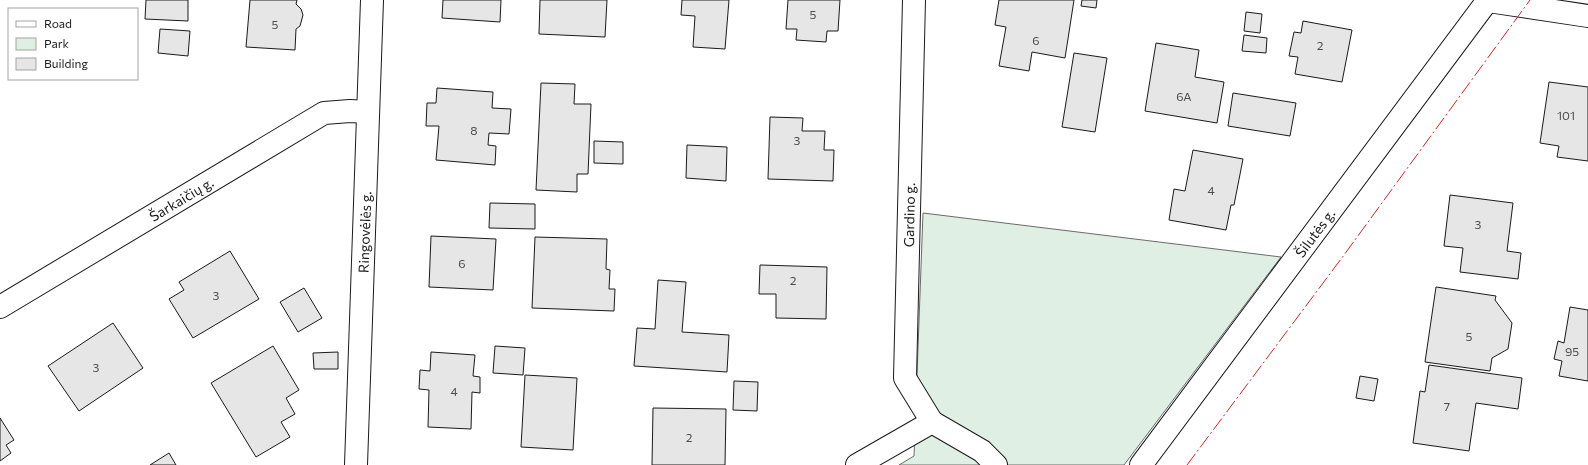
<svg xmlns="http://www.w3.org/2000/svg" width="1588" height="465" font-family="Commissioner,sans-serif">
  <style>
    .green { fill: #e0efe3; stroke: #6a6a6a }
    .building { fill: #e6e6e6; stroke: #1a1a1a }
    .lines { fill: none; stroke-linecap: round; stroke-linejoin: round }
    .minor-casing { stroke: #1a1a1a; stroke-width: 24 }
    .minor { stroke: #fff; stroke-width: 22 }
    .power { stroke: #c62828; stroke-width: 1; stroke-dasharray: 14 3 2 3; stroke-linecap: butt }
    .labels { text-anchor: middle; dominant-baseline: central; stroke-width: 3; stroke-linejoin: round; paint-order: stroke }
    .number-label { font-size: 12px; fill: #4d4d4d }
    .street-label { font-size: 14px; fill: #1a1a1a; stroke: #fff }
  </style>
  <rect width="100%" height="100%" fill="#fff"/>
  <path class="green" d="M 923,213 L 1281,257 L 1124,465 L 899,465 L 914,456 Z"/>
  <path class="building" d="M 146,0 L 188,0 L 188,21 L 145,19 Z
    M 250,0 L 297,0 L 296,4 L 301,9 L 303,15 L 300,26 L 296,29 L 295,50 L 246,47 Z
    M 443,0 L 501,0 L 500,22 L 442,18 Z
    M 540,0 L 607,0 L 605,37 L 539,34 Z
    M 682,0 L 729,0 L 725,49 L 693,47 L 695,16 L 681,15 Z
    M 788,0 L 840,0 L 838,31 L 827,31 L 826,42 L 796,40 L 797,29 L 786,29 Z
    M 999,0 L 1074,0 L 1065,58 L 1032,52 L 1029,71 L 999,66 L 1006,27 L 995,25 Z
    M 1082,0 L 1097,0 L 1096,8 L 1081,6 Z
    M 1246,12 L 1262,14 L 1260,33 L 1244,31 Z
    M 1303,21 L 1352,30 L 1342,82 L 1295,74 L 1298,57 L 1289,56 L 1294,32 L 1301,33 Z
    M 160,29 L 190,31 L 188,56 L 158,53 Z
    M 1244,35 L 1267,38 L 1266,53 L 1242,51 Z
    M 1156,43 L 1199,50 L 1195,77 L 1224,82 L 1217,123 L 1145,111 Z
    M 1074,53 L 1107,58 L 1095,132 L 1062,127 Z
    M 1549,82 L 1588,87 L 1588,161 L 1557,157 L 1559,146 L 1540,143 Z
    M 541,83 L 575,84 L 574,104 L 591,104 L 588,174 L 577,174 L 577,192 L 536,190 Z
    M 437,88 L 493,92 L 492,108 L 511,109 L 509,134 L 489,133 L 488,145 L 496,146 L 495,165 L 436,160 L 439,126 L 426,126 L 427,103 L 436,103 Z
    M 1233,93 L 1296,103 L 1290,136 L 1228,126 Z
    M 770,117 L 803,118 L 802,131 L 825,131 L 824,150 L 834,150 L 833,181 L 768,179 Z
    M 594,141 L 623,142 L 623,164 L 594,163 Z
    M 687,145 L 727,147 L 726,181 L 686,178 Z
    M 1193,150 L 1243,159 L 1234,205 L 1231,205 L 1226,230 L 1169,220 L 1174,189 L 1185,191 Z
    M 1450,195 L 1513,203 L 1507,251 L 1521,253 L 1518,279 L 1460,272 L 1463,248 L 1444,246 Z
    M 490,203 L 535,204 L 535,229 L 489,228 Z
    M 431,236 L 496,239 L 493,290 L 429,287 Z
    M 535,237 L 607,239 L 606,269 L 610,270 L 609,289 L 615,289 L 614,311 L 532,308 Z
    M 230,251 L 259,299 L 193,338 L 169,299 L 184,290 L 179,282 Z
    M 760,265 L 827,267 L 826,319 L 776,318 L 776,294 L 759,294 Z
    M 658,280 L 686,282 L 682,332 L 729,335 L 727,372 L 634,366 L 637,328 L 655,329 Z
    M 1436,287 L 1496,296 L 1495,300 L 1512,323 L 1508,349 L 1492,358 L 1490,371 L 1425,362 Z
    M 304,288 L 322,318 L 298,332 L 280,302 Z
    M 1570,307 L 1588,310 L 1588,381 L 1559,376 L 1562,361 L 1554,359 L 1558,341 L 1564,343 Z
    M 113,323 L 143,368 L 79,411 L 48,366 Z
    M 273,346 L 299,390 L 286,398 L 295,414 L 281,422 L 290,437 L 256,457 L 211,383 Z
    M 495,346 L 525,348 L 523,375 L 493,373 Z
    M 338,352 L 338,369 L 314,369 L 313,353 Z
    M 431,352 L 475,355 L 473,376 L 480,377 L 480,393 L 472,392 L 471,429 L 428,427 L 429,390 L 419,389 L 420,370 L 430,371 Z
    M 1429,365 L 1522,378 L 1518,409 L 1476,403 L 1469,451 L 1413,443 L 1420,391 L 1425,392 Z
    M 525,375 L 577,378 L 573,450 L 521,447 Z
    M 1360,376 L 1378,379 L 1374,401 L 1356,398 Z
    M 734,381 L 758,382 L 757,411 L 733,410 Z
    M 653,408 L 726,409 L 725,465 L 652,465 Z
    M 0,418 L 14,440 L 6,445 L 11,453 L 0,461 Z
    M 169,453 L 176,465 L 150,465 Z"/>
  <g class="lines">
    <defs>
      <g id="minor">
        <path d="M 914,0 L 905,378 L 932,422"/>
        <path d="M 1488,1 L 1588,16"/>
        <path id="s1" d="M 0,307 L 324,113 L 350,111 L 368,112"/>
        <path id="s2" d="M 356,465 L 372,0"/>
        <path d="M 857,465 L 932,422 L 982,451 L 996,465"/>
        <path id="s3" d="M 1141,465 L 1488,0"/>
      </g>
    </defs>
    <use href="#minor" class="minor-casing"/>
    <use href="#minor" class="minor"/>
    <path class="power" d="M 1187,465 L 1344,255 L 1530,0"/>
  </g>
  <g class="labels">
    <g class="number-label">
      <text x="813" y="14">5</text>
      <text x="275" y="24">5</text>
      <text x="1036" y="40">6</text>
      <text x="1320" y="45">2</text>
      <text x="1184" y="96">6A</text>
      <text x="1566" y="115">101</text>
      <text x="474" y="130">8</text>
      <text x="797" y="140">3</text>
      <text x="1211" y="190">4</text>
      <text x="1478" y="224">3</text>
      <text x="462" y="263">6</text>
      <text x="793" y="280">2</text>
      <text x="216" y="295">3</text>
      <text x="1469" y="336">5</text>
      <text x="1572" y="351">95</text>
      <text x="96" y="367">3</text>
      <text x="454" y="391">4</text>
      <text x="1447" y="406">7</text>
      <text x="689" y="437">2</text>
    </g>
    <g class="street-label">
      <text stroke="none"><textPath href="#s1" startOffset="211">Šarkaičių g.</textPath></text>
      <text transform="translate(909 215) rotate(-89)">Gardino g.</text>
      <text stroke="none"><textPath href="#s2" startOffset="233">Ringovėlės g.</textPath></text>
      <text stroke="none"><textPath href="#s3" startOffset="290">Šilutės g.</textPath></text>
    </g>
  </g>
  <rect x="8" y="8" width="130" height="72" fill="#ffffff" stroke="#a3a3a3"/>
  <rect x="16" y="21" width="20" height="6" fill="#ffffff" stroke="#a3a3a3"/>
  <text x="44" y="28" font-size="12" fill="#1a1a1a">Road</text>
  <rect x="16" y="38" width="20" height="12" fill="#e0efe3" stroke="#a3a3a3"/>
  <text x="44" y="48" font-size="12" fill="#1a1a1a">Park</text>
  <rect x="16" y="58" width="20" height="12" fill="#e6e6e6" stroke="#a3a3a3"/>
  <text x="44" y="68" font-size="12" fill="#1a1a1a">Building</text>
</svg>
